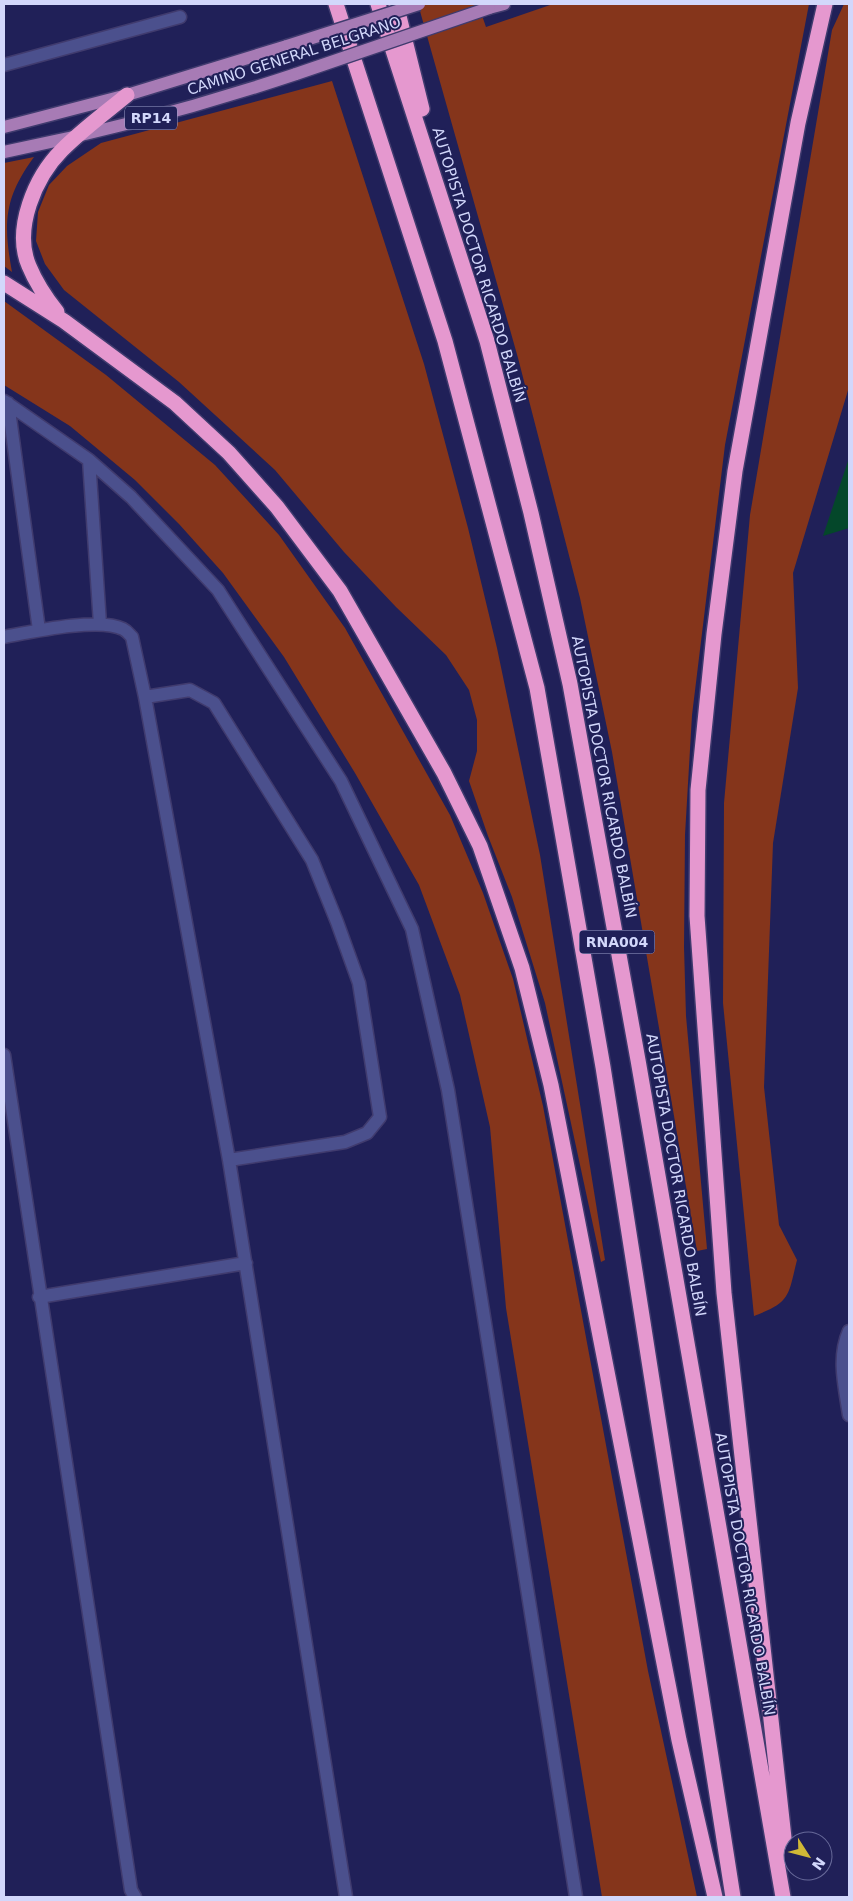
<svg xmlns="http://www.w3.org/2000/svg" width="853" height="1901" font-family="'DejaVu Sans',sans-serif">
  <style>
    .green { fill: #85351b }
    .building { fill: #04472a }
    .lines { fill: none; stroke-linecap: round; stroke-linejoin: round }
    .minor-casing { stroke: #403b6e; stroke-width: 15 }
    .major-casing { stroke: #403b6e; stroke-width: 15 }
    .highway-casing { stroke: #403b6e; stroke-width: 18 }
    .minor { stroke: #4b508d; stroke-width: 12 }
    .major { stroke: #a77bb5; stroke-width: 12 }
    .highway { stroke: #e598cf; stroke-width: 15 }
    .major-bridge-casing { stroke: #403b6e; stroke-width: 15; stroke-linecap: butt }
    .major-bridge { stroke: #a77bb5; stroke-width: 12 }
    .labels { text-anchor: middle; dominant-baseline: central; stroke-width: 4; stroke-linejoin: round; paint-order: stroke }
    .shield { fill: #202058; stroke: #9da0ca; stroke-width: 1 }
    .shield-label { font-size: 14px; font-weight: bold; fill: #d2d7fb }
    .street-label { font-size: 15px; fill: #d2d7fb; stroke: #202058 }
  </style>
  <rect width="100%" height="100%" fill="#202058"/>
  <path class="green" d="M 418,4 L 478,4 L 486,27 L 553,4 L 809,4 L 725,445 L 692,715 L 685,835 L 684,947 L 686,1016 L 707,1249 L 697,1251 L 612,752 L 580,598 L 518,358 Z
    M 844,4 L 849,4 L 849,387 L 793,573 L 798,688 L 773,843 L 764,1087 L 779,1225 L 797,1260 C 788,1296 791,1302 754,1316 L 723,1003 L 724,803 L 750,515 L 832,30 Z
    M 332,81 L 424,364 L 468,528 L 497,648 L 540,855 L 605,1260 L 601,1262 L 545,1003 L 512,897 L 488,836 L 469,781 L 477,751 L 477,720 L 469,690 L 446,655 L 396,607 L 344,552 L 275,470 L 179,382 L 64,290 L 45,264 L 36,241 L 38,212 L 49,185 L 67,166 L 101,143 Z
    M 34,157 C 4,198 3,223 12,272 L 4,266 L 4,163 Z
    M 4,301 L 106,375 L 215,465 L 279,535 L 345,628 L 450,815 L 483,893 L 513,979 L 543,1106 L 648,1671 L 697,1897 L 602,1897 L 506,1308 L 490,1127 L 460,995 L 419,885 L 355,773 L 284,657 L 223,573 L 179,524 L 135,480 L 70,426 L 4,385 Z"/>
  <path class="building" d="M 849,458 L 849,528 L 823,536 Z"/>
  <g class="lines">
    <defs>
      <path id="minor" d="M 4,65 L 180,17
        M 4,401 L 89,460 L 131,497 L 218,590 L 341,781 L 412,929 L 448,1090 L 576,1897
        M 8,403 L 39,630
        M 89,460 L 100,624
        M 4,637 C 31,632 99,617 123,629 C 127,631 129,634 132,637 L 145,697 L 229,1160 L 346,1897
        M 145,697 L 190,690 L 214,703 L 312,860 L 337,922 L 359,983 L 380,1117 L 367,1133 L 345,1142 L 229,1160
        M 4,1055 L 131,1890 L 135,1897
        M 39,1297 L 246,1263
        M 849,1331 C 837,1358 845,1387 849,1415"/>
      <path id="major" d="M 489,8 L 504,4
        M 4,127 L 127,95 L 287,46
        M 4,152 C 103,132 200,106 296,74"/>
      <path id="highway" d="M 336,4 L 445,341 L 537,688 L 603,1067 L 733,1897
        M 378,4 L 487,341 L 531,513 L 570,684 L 638,1060 L 783,1897
        M 396,4 L 422,109
        M 4,283 L 64,321 L 175,403 L 229,453 L 277,507 L 340,591 L 444,773 L 480,846 L 522,968 L 551,1085 L 679,1740 L 715,1897
        M 57,312 C 46,298 36,283 29,266 C 13,229 35,177 62,150 C 82,130 105,113 127,95
        M 786,1856 L 724,1293 L 697,916 L 698,790 L 714,634 L 735,471 L 798,123 L 825,4"/>
    </defs>
    <use href="#minor" class="minor-casing"/>
    <use href="#major" class="major-casing"/>
    <use href="#highway" class="highway-casing"/>
    <use href="#minor" class="minor"/>
    <use href="#major" class="major"/>
    <use href="#highway" class="highway"/>
    <defs>
      <path id="major-bridge" d="M 287,46 L 419,4
        M 296,74 L 489,8"/>
    </defs>
    <use href="#major-bridge" class="major-bridge-casing"/>
    <use href="#major-bridge" class="major-bridge"/>
  </g>
  <g class="labels">
    <g class="shield">
      <rect x="125" y="106.5" width="52" height="23" rx="4"/>
      <rect x="579.5" y="930.5" width="75" height="23" rx="4"/>
    </g>
    <g class="shield-label">
      <text x="151" y="118">RP14</text>
      <text x="617" y="942">RNA004</text>
    </g>
    <g class="street-label">
      <text transform="translate(294 56) rotate(-18)">CAMINO GENERAL BELGRANO</text>
      <text transform="translate(479 265) rotate(73)">AUTOPISTA DOCTOR RICARDO BALBÍN</text>
      <text transform="translate(604 777) rotate(79)">AUTOPISTA DOCTOR RICARDO BALBÍN</text>
      <text transform="translate(676 1175) rotate(80)">AUTOPISTA DOCTOR RICARDO BALBÍN</text>
      <text transform="translate(745 1574) rotate(80)">AUTOPISTA DOCTOR RICARDO BALBÍN</text>
    </g>
  </g>
  <rect width="853" height="1901" fill="none" stroke="#d2d7fb" stroke-width="10"/>
  <g transform="translate(808 1856) rotate(126)"><circle r="24" fill="#202058" stroke="#676999"/>
  <path d="M0-4L9 19L0 12L-9 19Z" fill="#d0b836"/>
  <text y="-8" font-size="14" font-weight="bold" text-anchor="middle" fill="#d2d7fb">N</text>
  </g>
</svg>
